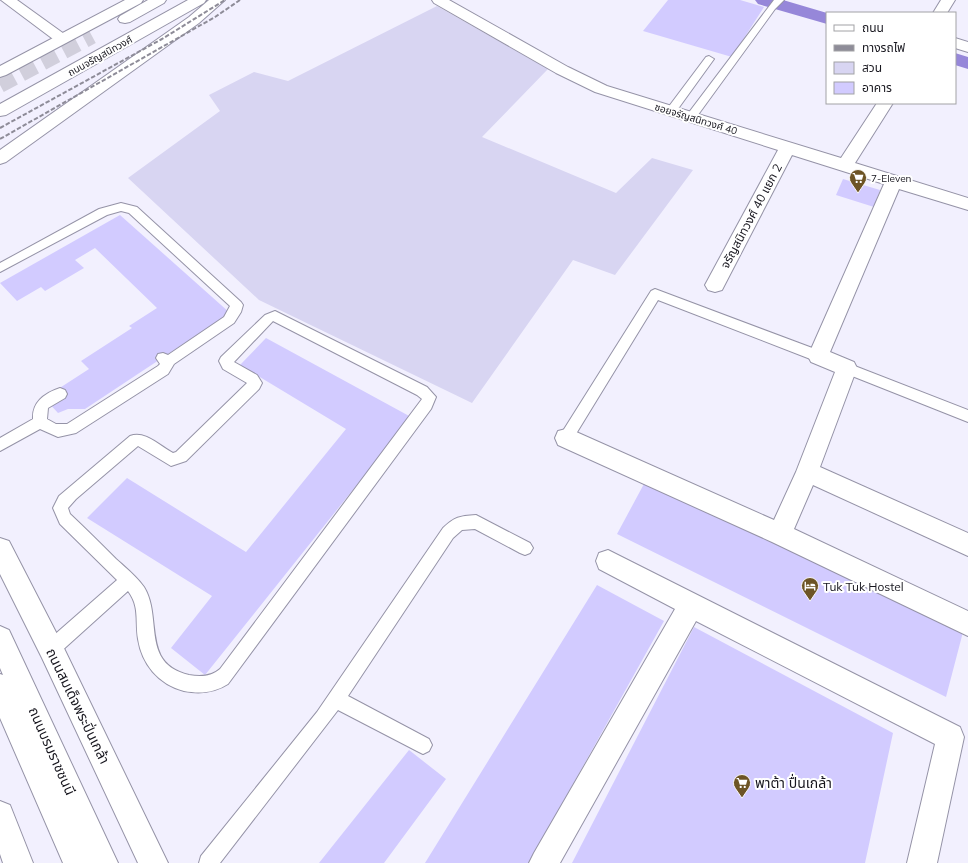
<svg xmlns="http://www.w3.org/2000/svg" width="968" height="863" font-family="Mulish,'Noto Sans Thai',sans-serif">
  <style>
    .green { fill: #d8d5f2 }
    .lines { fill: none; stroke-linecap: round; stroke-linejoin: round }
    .canal { fill: #9687d9; fill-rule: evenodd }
    .building { fill: #d2cbff }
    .primary-tunnel { stroke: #d1cfdc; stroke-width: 16; stroke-dasharray: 16 8; stroke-linecap: butt }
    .service-casing { stroke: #9593a7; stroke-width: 2 }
    .minor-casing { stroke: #9593a7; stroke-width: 2 }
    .primary-casing { stroke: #9593a7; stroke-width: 2 }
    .service { fill: #fff; fill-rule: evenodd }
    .minor { fill: #fff; fill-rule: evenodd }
    .primary { fill: #fff; fill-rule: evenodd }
    .rail { stroke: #8e8c98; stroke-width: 2; stroke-dasharray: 4.5 2; stroke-linecap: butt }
    .labels { text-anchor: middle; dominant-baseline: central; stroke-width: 4; stroke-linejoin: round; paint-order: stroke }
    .far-street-label { font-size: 10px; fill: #17161e; stroke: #fff }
    .far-poi-label { font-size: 10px; fill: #17161e; stroke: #fff; text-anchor: start }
    .street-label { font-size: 12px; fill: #17161e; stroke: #fff }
    .poi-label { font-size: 12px; fill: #17161e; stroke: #fff; text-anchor: start }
    .near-street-label { font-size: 14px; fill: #17161e; stroke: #fff }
    .near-poi-label { font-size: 14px; fill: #17161e; stroke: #fff; text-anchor: start }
  </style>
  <rect width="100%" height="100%" fill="#f2f0fe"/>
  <path class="green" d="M 437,6 L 548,69 L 482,137 L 616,193 L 652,158 L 693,170 L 615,275 L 573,260 L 472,403 L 259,300 L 128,178 L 220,111 L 209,95 L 254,72 L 288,81 Z"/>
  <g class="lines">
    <path class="canal" d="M 755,0 L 783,0 L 827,13 L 827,24 L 758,4 Z
      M 955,53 L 968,57 L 968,69 L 955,65 Z"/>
  </g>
  <path class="building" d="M 668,0 L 740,0 L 764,7 L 732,57 L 643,31 Z
    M 843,179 L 880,190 L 874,207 L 836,195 Z
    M 120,215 L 230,313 L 85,409 L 68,409 L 58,413 L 47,401 L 55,391 L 89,369 L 81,361 L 132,328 L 129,326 L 157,308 L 95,248 L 75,260 L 84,268 L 45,291 L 41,287 L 17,301 L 0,283 Z
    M 266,338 L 411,417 L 205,675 L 171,648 L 212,596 L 87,518 L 127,478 L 246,552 L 346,429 L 240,365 Z
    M 645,482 L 963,632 L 946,697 L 617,534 Z
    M 597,585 L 664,621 L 529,863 L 425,863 Z
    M 694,627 L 893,733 L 865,863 L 572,863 Z
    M 409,750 L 446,779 L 384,863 L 319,863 Z"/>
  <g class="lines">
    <path class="primary-tunnel" d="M 0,85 L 92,36"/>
    <defs>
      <path id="service" d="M 774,0 L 784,0 L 775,9 L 695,119 L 687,119 L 686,117 L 687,115 Z
        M 709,56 L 714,59 L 675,113 L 667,113 L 666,111 L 667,109 L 706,57 Z
        M 121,203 L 137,207 L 241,302 L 243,305 L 241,312 L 234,323 L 174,364 L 168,374 L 76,433 L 58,437 L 40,429 L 0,451 L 0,438 L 33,419 C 32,402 45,393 60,388 L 65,390 L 67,394 L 65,398 L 48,408 L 47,419 L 56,424 L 67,424 L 158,366 L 160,364 L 156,358 L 158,354 L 163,353 L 168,355 L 224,317 L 230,306 L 129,213 L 121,211 L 107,215 L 0,272 L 0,263 L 99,209 Z
        M 655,289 L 823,352 L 825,356 L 823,360 L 818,361 L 813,360 L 658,300 L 571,442 L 566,444 L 561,442 L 559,438 L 561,434 L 651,291 Z
        M 275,311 L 427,387 L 436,397 L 431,409 L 228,684 C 214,693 200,694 184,691 C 158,684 142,664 138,639 C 135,620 140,607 128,591 L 57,655 L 51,657 L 45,655 L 43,649 L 45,643 L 117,580 L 60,524 L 53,508 L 59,496 L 130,436 C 145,430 160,446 173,453 L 176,452 L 247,383 L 223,369 L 219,361 L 221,357 L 265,315 ZM 273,321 L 417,395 L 422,399 L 220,669 C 211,677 200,677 189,675 C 140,663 163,618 144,587 C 136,576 126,568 116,559 C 101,544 86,529 70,514 L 68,508 L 76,499 L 138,446 L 171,466 L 186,461 L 259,389 L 262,383 L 257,375 L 234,362 Z
        M 847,363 L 968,410 L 968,422 L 842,372 L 840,368 L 842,364 Z
        M 476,515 L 530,543 L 533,548 L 530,553 L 525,555 L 520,553 L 475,529 L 462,530 L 453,538 L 348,696 L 429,739 L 432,745 L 429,751 L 423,754 L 417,751 L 338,710 L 220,863 L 199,863 L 201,856 L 317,712 L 443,528 C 455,517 459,516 476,515 Z"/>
      <path id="minor" d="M 1,0 L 17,0 L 67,36 L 70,39 L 67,42 L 62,44 L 57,42 Z
        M 432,0 L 449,0 L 568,67 L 607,86 L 841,158 L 877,103 L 893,103 L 855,163 L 968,198 L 968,210 L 899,189 L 830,352 L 854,362 L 857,368 L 820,467 L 968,533 L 968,556 L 813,485 L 794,529 L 968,611 L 968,636 L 772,542 L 558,445 L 555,438 L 558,431 L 566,429 L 574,431 L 774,520 L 796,472 L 835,372 L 811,362 L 808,356 L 884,184 L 792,155 L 722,290 L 715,292 L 708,290 L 705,285 L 778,150 L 595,92 L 556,73 L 434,3 Z
        M 941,0 L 955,0 L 947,13 L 933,13 Z
        M 955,38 L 968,42 L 968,52 L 955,48 Z
        M 608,550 L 960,727 L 964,737 L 937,863 L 907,863 L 935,744 L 696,621 L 560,863 L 529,863 L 534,853 L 675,609 L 599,569 L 596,561 L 599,553 Z"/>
      <path id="primary" d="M 125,0 L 143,0 L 141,3 L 6,75 L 0,77 L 0,66 Z
        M 148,0 L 166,0 L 164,3 L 130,22 L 125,23 L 120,22 L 118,19 L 120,16 Z
        M 188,0 L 206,0 L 204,3 L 6,115 L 0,116 L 0,104 Z
        M 209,0 L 225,0 L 199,23 L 6,162 L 0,164 L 0,150 L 189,17 Z
        M 0,538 L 9,541 L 60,640 L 168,863 L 138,863 L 42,658 L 0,574 Z
        M 0,626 L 9,630 L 118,863 L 63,863 L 0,718 L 0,674 L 3,675 L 0,668 Z
        M 0,801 L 10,805 L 33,863 L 3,863 L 0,854 Z"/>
    </defs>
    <use href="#service" class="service-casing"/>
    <use href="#minor" class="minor-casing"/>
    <use href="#primary" class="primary-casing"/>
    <use href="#service" class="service"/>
    <use href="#minor" class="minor"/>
    <use href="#primary" class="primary"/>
    <path class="rail" d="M 0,128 L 162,39 L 225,0
      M 0,139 L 215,17 L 240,0"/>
  </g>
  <defs>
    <symbol id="supermarket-pin" viewBox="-11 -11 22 30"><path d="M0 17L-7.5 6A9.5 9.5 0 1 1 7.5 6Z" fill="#6d5425" stroke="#fff"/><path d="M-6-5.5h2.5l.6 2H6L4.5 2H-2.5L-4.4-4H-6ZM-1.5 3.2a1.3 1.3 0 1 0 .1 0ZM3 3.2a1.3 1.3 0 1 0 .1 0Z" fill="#fff"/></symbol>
    <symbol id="hotel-pin" viewBox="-11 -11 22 30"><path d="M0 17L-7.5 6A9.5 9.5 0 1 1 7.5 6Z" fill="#6d5425" stroke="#fff"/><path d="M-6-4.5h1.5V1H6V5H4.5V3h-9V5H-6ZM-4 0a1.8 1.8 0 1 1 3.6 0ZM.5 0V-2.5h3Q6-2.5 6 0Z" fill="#fff"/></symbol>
  </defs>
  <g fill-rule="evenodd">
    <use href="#supermarket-pin" x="848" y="168" width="20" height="27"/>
    <use href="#hotel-pin" x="800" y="576" width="20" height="27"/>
    <use href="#supermarket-pin" x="732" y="773" width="20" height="27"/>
  </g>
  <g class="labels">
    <g class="far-street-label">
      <text transform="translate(100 56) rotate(-29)">ถนนจรัญสนิทวงศ์</text>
      <text transform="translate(696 119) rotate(17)">ซอยจรัญสนิทวงศ์ 40</text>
    </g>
    <g class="far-poi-label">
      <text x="871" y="178">7-Eleven</text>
    </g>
    <g class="street-label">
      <text transform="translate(751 216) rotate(-62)">จรัญสนิทวงศ์ 40 แยก 2</text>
    </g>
    <g class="poi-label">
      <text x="823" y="586">Tuk Tuk Hostel</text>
    </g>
    <g class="near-street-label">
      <text transform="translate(78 706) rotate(64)">ถนนสมเด็จพระปิ่นเกล้า</text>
      <text transform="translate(52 751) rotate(66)">ถนนบรมราชชนนี</text>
    </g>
    <g class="near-poi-label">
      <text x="755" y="783">พาต้า ปื่นเกล้า</text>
    </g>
  </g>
  <rect x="826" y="12" width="130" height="92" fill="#ffffff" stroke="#a2a2a5"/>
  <rect x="834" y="25" width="20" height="6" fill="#ffffff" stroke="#a2a2a5"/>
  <text x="862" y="32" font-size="12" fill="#17161e">ถนน</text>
  <rect x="834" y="45" width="20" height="6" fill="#8e8c98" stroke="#a2a2a5"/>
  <text x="862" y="52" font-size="12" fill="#17161e">ทางรถไฟ</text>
  <rect x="834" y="62" width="20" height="12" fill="#d8d5f2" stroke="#a2a2a5"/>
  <text x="862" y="72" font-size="12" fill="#17161e">สวน</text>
  <rect x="834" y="82" width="20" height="12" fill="#d2cbff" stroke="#a2a2a5"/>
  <text x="862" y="92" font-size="12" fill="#17161e">อาคาร</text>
</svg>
